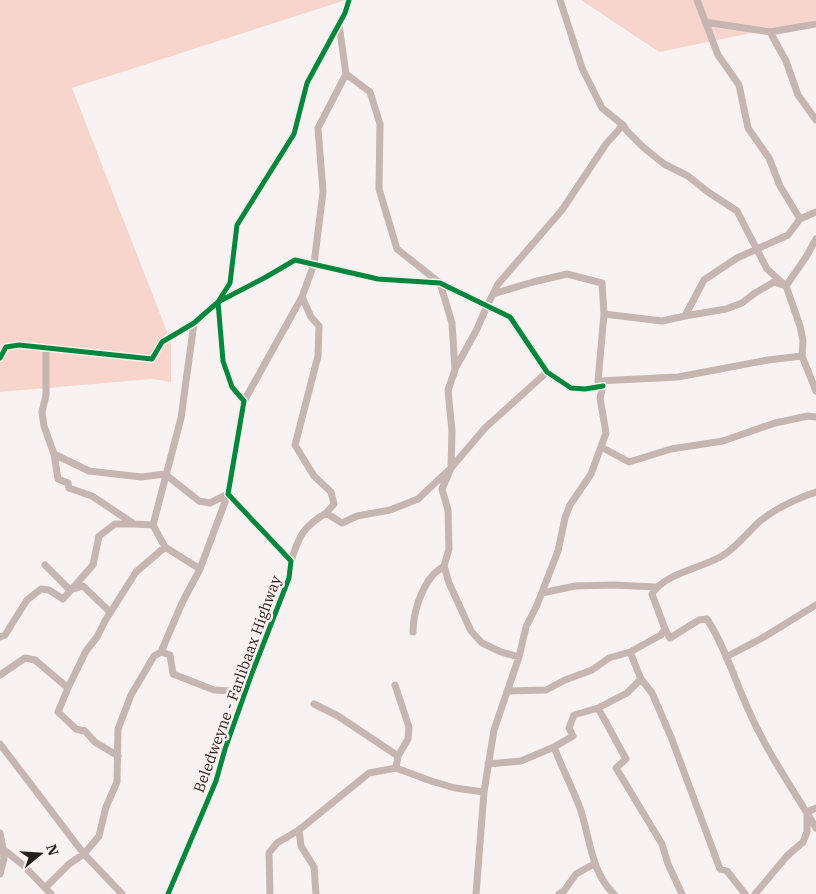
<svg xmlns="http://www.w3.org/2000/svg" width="816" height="894" font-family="'IBM Plex Serif',serif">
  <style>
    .green { fill: #f7d5cd }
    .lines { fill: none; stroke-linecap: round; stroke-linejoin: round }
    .street { stroke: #c6b5b1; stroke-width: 7 }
    .cycleway-casing { stroke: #fcf1ee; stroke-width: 8 }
    .cycleway { stroke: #00873e; stroke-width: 5 }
    .labels { text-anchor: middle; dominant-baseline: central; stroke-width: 5; stroke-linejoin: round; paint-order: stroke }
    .street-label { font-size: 15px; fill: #281e1c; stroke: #fcf1ee }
  </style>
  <rect width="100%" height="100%" fill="#f8f3f2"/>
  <path class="green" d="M 0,0 L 346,0 L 72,88 L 171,342 L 171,382 L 152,379 L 0,392 Z
    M 581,0 L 816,0 L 816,20 L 659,52 Z"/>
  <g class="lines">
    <path class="street" d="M 560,0 L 582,68 L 602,108 L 623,125 L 627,131 L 643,147 L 664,164 L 688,176 L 708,192 L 737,211 L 767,269 L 786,286 L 774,282 L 755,293 L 742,303 L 726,309 L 685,316 L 704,280 L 737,258 L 788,235 L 800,219
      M 697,0 L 718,55 L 739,85 L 748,128 L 769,158 L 780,186 L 800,219 L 816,212
      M 705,22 L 770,32 L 816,24
      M 770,32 L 786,61 L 798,95 L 816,120
      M 346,74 L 370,92 L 380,124 L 379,189 L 397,249 L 440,283 L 452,323 L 455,370 L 448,390 L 452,431 L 451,468 L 442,489 L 448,510 L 449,549 L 444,566 L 449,583 L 471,631 L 482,643 L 501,652 L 519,657
      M 816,239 L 806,257 L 786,286 L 800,326 L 803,341 L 802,356 L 816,391
      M 493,294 L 533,282 L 567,274 L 602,283 L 604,314 L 662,321 L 685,316
      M 302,297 L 311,317 L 319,326 L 318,356 L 295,445 L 314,476 L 331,492 L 334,504 L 326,513
      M 46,347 L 46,395 L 42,412 L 44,426 L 54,454 L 58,479 L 68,483 L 69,488 L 92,496 L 134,524 L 153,525 L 165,547 L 200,569 L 182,603 L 161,652
      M 0,358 L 6,347 L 19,345 L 152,359 L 162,342 L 194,323 L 218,302 L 266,277 L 295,260 L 378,279 L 440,283 L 510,317 L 547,372 L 571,388 L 585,389 L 603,386
      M 455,369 L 476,331 L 487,306 L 498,284 L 562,210 L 606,144 L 623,125
      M 598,381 L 604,314
      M 603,386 L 598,381 L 678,377 L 768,360 L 802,356
      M 244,401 L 302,297 L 314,264 L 323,192 L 318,128 L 346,74 L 339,25
      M 601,447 L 629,462 L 671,449 L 723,441 L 775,423 L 808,416 L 816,417
      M 54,454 L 89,471 L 141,477 L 165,474 L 199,501 L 210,503 L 228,494
      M 153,525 L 181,418 L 194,323
      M 291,561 C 299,536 303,527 326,513 L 342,523 L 357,516 L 390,510 L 418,499 L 451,468 L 485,428 L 547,372
      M 45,565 L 70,590 L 83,586 L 110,612
      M 200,569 L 228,494
      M 542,593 L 575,586 L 614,585 L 656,587
      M 665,629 L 670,638 L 699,620 L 707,619 C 724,645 735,680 748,709 C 766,751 793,789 816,828
      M 413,632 C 413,614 420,591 432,576 C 435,572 440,569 444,566
      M 0,637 L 5,635 L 27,600 L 41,589 L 49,590 L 63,599 L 93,565 L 99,536 L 115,524 L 133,524
      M 630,652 L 641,679 L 652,693 L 671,737 L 720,869 L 727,871 L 745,894
      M 726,657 L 764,637 L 816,605
      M 0,675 L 25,658 L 35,660 L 68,688 L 58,712 L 76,729 L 85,731 L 95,742 L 118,756
      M 395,685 L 409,727 L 408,739 L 398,756 L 396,768
      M 68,688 L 86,651 L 97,637 L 105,621 L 136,572 L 165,547
      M 507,691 L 546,690 L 565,680 L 592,670 L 609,658 L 630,652 L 661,635 L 665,629 L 652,594 C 665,573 702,568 722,556 C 736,548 747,533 759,522 C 776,508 795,499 816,492
      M 314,704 L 338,716 L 398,756
      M 598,708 L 626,759 L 616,768 L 662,844 L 668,864 L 682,894
      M 0,744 L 84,854 L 122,894
      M 554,747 C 562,768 572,787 580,808 C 590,837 591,873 614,894
      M 488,764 L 521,761 L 554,747 L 573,736 L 569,728 L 574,715 L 598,708 L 627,693 L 641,679
      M 299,830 L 301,846 L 314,867 L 316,894
      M 0,833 L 3,849 L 23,865 L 51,894
      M 0,874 L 4,859 L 3,849
      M 46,887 L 69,864 L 84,854 L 99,836 L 106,807 L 117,782 L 118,729 L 131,695 L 154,656 L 161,652 L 170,655 L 173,674 L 214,690 L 245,692
      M 168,894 L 216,781 L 225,749 L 252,673 L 289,578 L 291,561 L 228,494 L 244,401 L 232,387 L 223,361 L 218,302 L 230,283 L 237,225 L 294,134 L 307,83 L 345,13 L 349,0
      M 270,894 L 269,853 L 277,843 L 299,830 L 369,773 L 396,768 L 431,781 L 455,788 L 484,792
      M 476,894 L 484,792 L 494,730 L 519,657 L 526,627 L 537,605 L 558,551 L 565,518 L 570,505 L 591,474 L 606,433 L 600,398 L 603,386
      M 559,894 L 564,891 L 576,874 L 594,864
      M 755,894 L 787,856 L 803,842 L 807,832 L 807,812 L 816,808"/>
    <defs>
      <path id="cycleway" d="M 0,358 L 6,347 L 19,345 L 152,359 L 162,342 L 194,323 L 218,302 L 266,277 L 295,260 L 378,279 L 440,283 L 510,317 L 547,372 L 571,388 L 585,389 L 603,386
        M 168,894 L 216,781 L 225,749 L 252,673 L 289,578 L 291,561 L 228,494 L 244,401 L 232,387 L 223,361 L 218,302 L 230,283 L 237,225 L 294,134 L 307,83 L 345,13 L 349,0"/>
    </defs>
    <use href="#cycleway" class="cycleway-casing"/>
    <use href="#cycleway" class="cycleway"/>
  </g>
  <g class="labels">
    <g class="street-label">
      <text transform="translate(237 684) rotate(-70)">Beledweyne - Farlibaax Highway</text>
    </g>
  </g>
  <g transform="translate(40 854) rotate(72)" stroke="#fcf1ee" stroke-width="4" paint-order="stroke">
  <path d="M0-4L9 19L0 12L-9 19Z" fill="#281e1c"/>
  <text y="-8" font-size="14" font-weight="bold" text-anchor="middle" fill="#281e1c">N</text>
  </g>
</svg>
